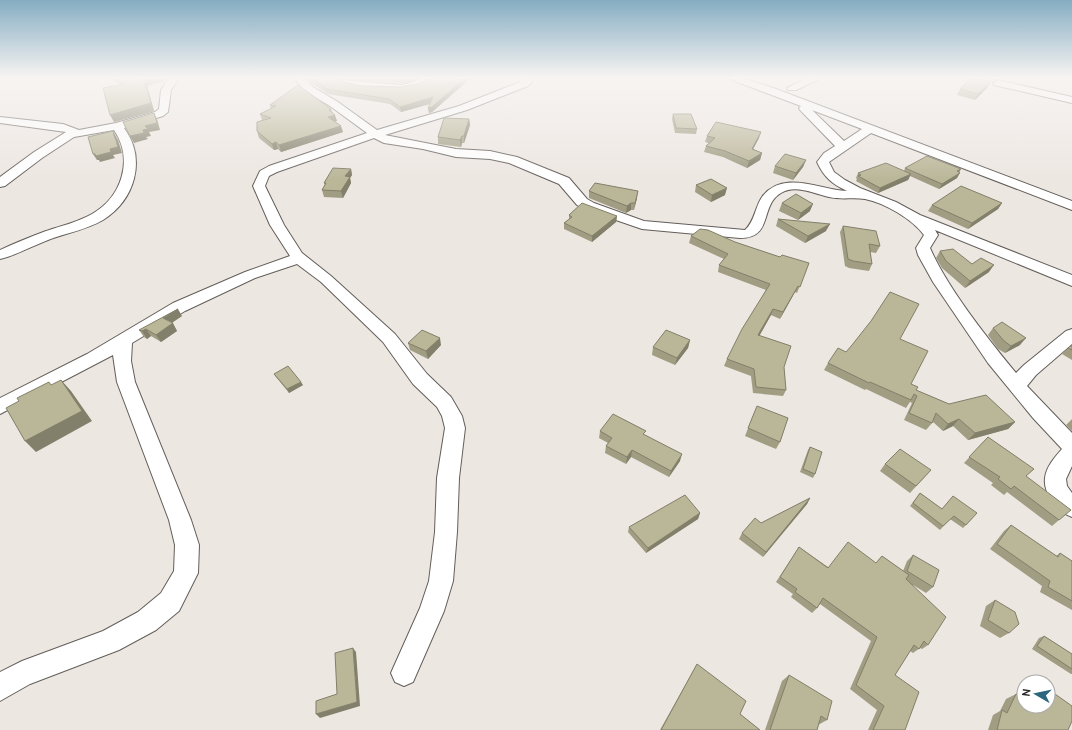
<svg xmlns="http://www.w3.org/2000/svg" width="1072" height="730" font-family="'PT Sans',sans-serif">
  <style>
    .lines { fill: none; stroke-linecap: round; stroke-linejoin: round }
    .street-casing { stroke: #635e5a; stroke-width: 2 }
    .street { fill: #fff; fill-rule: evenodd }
    .wall { fill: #a09d83 }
    .shaded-wall { fill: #827f6a }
    .building { fill: #bab698; stroke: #827f6a }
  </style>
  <rect width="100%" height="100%" fill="#ede7e2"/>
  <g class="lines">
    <defs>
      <path id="street" d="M 170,77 L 180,77 L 171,90 L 168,112 L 163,116 L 124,128 C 147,159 135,200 103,220 C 86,230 66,233 48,240 C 32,246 17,255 0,259 L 0,250 C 15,243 30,237 46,231 C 61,226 78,222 92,214 C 122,197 134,159 114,130 L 74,137 L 42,158 L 5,186 L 0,187 L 0,177 L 34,152 L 66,132 L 0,123 L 0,117 L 63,124 L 79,130 L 116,123 L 155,112 L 159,109 L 161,90 Z
        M 293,77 L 304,77 L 313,87 L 338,102 L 377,130 L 459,106 L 520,82 L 520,77 L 530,77 L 532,82 L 528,86 L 467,110 L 385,135 L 456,149 L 490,151 L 517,157 L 569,178 L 587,199 L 594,203 L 644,221 L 745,230 C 755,221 755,207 762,197 C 783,169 820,190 847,191 C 832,184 824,177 817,162 L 824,153 L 835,146 L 800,110 L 799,108 L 801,106 L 724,77 L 740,77 L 776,89 L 1072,201 L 1072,210 L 871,133 L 829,162 L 834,172 L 845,180 L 860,188 L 896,202 L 920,215 L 1072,275 L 1072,286 L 935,230 L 938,235 L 930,248 C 948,289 988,339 1016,373 L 1024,365 L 1066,331 L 1072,329 L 1072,344 L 1036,375 L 1027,386 L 1072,433 L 1072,466 L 1066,479 L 1067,486 L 1072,493 L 1072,517 C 1058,512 1043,494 1045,478 C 1046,467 1055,457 1062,449 L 1033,418 L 988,363 L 933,282 L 918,255 L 916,248 L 924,235 C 912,219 885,203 865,199 C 853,197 841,200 829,197 C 814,194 796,184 781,193 C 759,206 774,238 740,238 L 642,229 L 584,209 L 577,205 L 559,184 L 509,163 L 490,159 L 456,157 L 423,149 L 384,143 L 374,138 L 277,172 L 269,176 L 265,186 L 284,225 L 302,253 L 331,276 L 395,334 L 427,374 L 451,397 L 462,416 L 465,428 L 459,478 L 457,532 L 453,581 L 444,611 L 413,682 L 404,686 L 395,682 L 391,673 L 420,608 L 429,581 L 435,532 L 437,478 L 445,428 L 442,416 L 437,407 L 413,384 L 383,342 L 321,282 L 297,264 L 255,278 L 185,311 L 132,343 L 131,361 L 135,382 L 191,520 L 199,545 L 198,573 L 179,611 L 156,630 L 119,650 L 30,684 L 0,701 L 0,672 L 22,661 L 103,631 L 138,612 L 161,593 L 174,571 L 175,545 L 169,520 L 117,382 L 113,355 L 0,414 L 0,398 L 87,354 L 173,303 L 245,272 L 290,256 L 270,225 L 253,186 L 260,171 L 269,166 L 367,133 L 330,106 L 305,91 ZM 812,110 L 862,129 L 844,141 Z
        M 423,77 L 434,77 C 429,83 423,86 415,89 C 404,92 346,91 339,83 L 344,80 L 401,85 L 411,83 Z
        M 809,77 L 824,77 L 796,90 L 788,90 L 787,88 Z
        M 998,80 L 1072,97 L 1072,103 L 994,85 L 993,83 Z"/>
    </defs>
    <use href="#street" class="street-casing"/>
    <use href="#street" class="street"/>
  </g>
  <path class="wall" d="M 109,77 L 163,77 L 164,81 L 147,86 L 154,111 L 114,122 L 120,85 Z
    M 309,77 L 419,77 L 411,82 L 401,83 L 344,79 L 341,81 L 342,82 L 362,86 L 399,87 L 418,84 L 428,79 L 430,77 L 472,77 L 432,112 L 429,113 L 428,108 L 430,104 L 401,112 L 390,104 L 328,94 L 310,82 Z
    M 987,88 L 975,100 L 957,95 L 960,89 Z
    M 270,105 L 332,112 L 337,121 L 335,121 L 343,132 L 281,152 L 278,149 L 274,150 L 259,138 L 257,131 L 263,121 L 262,120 L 260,114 L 271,109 Z
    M 673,114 L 697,129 L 696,134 L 675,133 L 672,119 Z
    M 469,119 L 470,125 L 464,143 L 462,143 L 461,147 L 438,144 L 438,137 Z
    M 707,136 L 759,138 L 753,149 L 762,153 L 760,160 L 747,168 L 723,157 L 704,152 L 706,146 L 709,143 L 705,142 Z
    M 806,160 L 803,167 L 793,180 L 773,173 L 775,166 Z
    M 905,168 L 961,169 L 959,172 L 957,178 L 939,189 L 910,176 L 908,180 L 878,193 L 856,181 L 857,179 L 856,178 L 858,173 L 904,171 Z
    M 351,169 L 352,175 L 350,178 L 351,183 L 343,198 L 324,197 L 322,190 L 325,185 L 324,183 Z
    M 696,185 L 725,195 L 711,202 L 695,192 Z
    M 589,191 L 637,198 L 634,210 L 631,210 L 626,213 L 589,198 Z
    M 782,203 L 810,211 L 798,220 L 779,211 Z
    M 1002,203 L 998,209 L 968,229 L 928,211 L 932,205 Z
    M 569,215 L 617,216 L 616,222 L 592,242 L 564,229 L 564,223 L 569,219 Z
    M 778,219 L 826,231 L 805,243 L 776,226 Z
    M 843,226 L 880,246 L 876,253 L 870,252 L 872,264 L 869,271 L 849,268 L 845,266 L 840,232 Z
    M 691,236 L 735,242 L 780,257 L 809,263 L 797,293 L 795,292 L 780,319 L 771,315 L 759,336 L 784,367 L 786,390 L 783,396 L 753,393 L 751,376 L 724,366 L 727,359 L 766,290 L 718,272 L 719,265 L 724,259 L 689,243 Z
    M 940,251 L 989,272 L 965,288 L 942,268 L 936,258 Z
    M 182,316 L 172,323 L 177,331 L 161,342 L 151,336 L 147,339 L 144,337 L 139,330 Z
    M 993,328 L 1020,345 L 1005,353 L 998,349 L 988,335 Z
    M 900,339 L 911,384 L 916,390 L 949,404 L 1015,422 L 1008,429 L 968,440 L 953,426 L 943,431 L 933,422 L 926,430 L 904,420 L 912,403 L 910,402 L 906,408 L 866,389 L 865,390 L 824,370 L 828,363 L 846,352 Z
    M 690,340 L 688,348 L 675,365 L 652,355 L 653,347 Z
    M 408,343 L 441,345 L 428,359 L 410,350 Z
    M 1072,345 L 1072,360 L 1062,354 Z
    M 274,374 L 303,385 L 289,393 L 276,377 Z
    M 754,413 L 780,442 L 776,449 L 745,436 Z
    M 1072,419 L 1072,431 L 1066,425 Z
    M 600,431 L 645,435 L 680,461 L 669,477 L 631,457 L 626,464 L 605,453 L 606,446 L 608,443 L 599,438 Z
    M 988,437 L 1026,477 L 1059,520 L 1052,526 L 1007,492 L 1004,495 L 991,485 L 993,483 L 964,463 Z
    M 810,447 L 815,474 L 813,478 L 800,472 L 808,450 Z
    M 885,464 L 931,470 L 910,493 L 880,471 Z
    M 920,493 L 942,509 L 950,500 L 966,525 L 963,528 L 950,519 L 940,530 L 910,506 Z
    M 810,498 L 807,504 L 763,557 L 739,539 L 742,533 L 761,523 Z
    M 700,513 L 698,519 L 646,553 L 628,532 L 629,527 Z
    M 1011,525 L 1056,556 L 1060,553 L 1072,561 L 1072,610 L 1040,592 L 1042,586 L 990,549 L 1004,531 Z
    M 799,547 L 828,567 L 876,563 L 882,556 L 903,571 L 907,561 L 913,555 L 933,587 L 926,593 L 913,585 L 928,645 L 922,649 L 920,648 L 913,653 L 910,651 L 895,675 L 905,730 L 868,730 L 877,710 L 850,689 L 871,641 L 820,604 L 817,608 L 812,613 L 791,597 L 793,594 L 776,582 Z
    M 995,600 L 1009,633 L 1000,638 L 980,626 L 986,606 Z
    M 1044,636 L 1072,654 L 1072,674 L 1071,674 L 1032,649 L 1039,638 Z
    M 697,664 L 740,714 L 760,730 L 660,730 Z
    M 789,675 L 827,720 L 818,725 L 817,730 L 765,730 L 782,681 Z
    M 1024,689 L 1024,706 L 1068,730 L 988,730 L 993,715 L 1000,711 L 1006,699 L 1016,694 L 1017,695 L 1016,693 Z"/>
  <path class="shaded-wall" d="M 150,77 L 163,77 L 164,81 L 147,86 L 154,111 L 114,122 L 110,115 L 144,79 Z
    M 336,77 L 344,77 L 344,79 L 338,83 Z
    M 405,77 L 419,77 L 411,82 L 401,83 L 400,78 Z
    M 466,77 L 472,77 L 432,112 L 429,113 L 428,108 Z
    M 991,82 L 987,88 L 975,100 L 978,94 Z
    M 433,97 L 433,103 L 401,112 L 400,107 Z
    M 331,109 L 333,115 L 335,115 L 337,121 L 330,123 L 328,117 L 329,110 Z
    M 154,113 L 157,119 L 160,130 L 149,132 L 151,136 L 146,137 L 148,139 L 134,143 L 130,136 L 143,130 Z
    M 469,119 L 470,125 L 464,143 L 464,136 Z
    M 341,126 L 343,132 L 281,152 L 279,145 Z
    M 113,131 L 118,140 L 122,153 L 113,155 L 115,158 L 100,162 L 99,160 L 97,160 L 93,154 L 110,149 Z
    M 761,132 L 759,138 L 750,155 L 752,149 Z
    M 462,136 L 462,143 L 461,147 L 460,140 Z
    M 276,142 L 278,149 L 274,150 L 272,144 Z
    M 762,153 L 760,160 L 747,168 L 749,161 Z
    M 806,160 L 803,167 L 793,180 L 796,173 Z
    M 351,169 L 352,175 L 350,178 L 351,183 L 343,198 L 341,191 L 345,176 Z
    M 961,169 L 958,174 L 960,173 L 957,178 L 939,189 L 942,184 L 957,171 Z
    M 911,174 L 908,180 L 878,193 L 880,188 Z
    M 727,188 L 725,195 L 711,202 L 712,195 Z
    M 638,191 L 637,198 L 634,210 L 635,203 Z
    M 631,203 L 631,210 L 626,213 L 627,206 Z
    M 1002,203 L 998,209 L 968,229 L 972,223 Z
    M 813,204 L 810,211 L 798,220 L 801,213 Z
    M 617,216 L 616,222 L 592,242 L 592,236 Z
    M 830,224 L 826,231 L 805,243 L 808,236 Z
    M 994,265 L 989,272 L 965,288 L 970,281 Z
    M 798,286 L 795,292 L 780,319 L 783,312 Z
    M 178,309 L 182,316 L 168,325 L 163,318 Z
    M 773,309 L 771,315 L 756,342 L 758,335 Z
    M 173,323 L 177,331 L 161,342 L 156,335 Z
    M 146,329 L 151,336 L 147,339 L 142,331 Z
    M 440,338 L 441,345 L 428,359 L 426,351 Z
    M 1026,338 L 1020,345 L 1005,353 L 1011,346 Z
    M 690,340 L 688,348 L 675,365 L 677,358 Z
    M 61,380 L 71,391 L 92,421 L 36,452 L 25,441 Z
    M 301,382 L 303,385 L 289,393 L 287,389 Z
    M 959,419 L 953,426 L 943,431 L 948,424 Z
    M 1015,422 L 1008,429 L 968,440 L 975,433 Z
    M 632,450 L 631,457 L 626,464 L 627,457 Z
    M 682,454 L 680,461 L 669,477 L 671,471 Z
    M 810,498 L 807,504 L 763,557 L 766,552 Z
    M 700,513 L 698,519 L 646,553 L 648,548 Z
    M 353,648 L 356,652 L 360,706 L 320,718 L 316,714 L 357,702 Z"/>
  <path class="building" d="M 116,77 L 150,77 L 144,79 L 151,103 L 110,115 L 103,88 L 125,84 Z
    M 310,77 L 337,77 L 342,82 L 362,86 L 399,87 L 418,84 L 428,79 L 430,77 L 466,77 L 432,107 L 428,108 L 433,97 L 400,107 L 389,99 L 327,89 Z
    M 388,77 L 405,77 L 400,78 Z
    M 972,77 L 991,82 L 978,94 L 960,89 Z
    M 298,85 L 331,109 L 329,110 L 335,115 L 328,117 L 341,126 L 279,145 L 276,142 L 272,144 L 257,131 L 257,122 L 271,118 L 260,114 L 276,106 L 270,105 Z
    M 154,113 L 157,123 L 145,126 L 148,129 L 143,130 L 144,133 L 130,136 L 123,122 Z
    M 673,114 L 691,114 L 697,129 L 676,128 Z
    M 444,118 L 469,119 L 464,136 L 462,136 L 460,140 L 438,137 Z
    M 716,122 L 761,132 L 752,149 L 762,153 L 749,161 L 725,151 L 706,146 L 715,138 L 707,136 Z
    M 113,131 L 115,138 L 114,134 L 118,147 L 110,149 L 111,152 L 96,156 L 95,154 L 93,154 L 88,137 Z
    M 785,154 L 806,160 L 796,173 L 775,166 Z
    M 927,156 L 961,169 L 957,171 L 960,173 L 942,184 L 905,168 Z
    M 886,163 L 911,174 L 880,188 L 858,176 L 861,175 L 858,173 Z
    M 333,168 L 351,169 L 345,176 L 350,177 L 341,191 L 322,190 L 326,183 L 324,183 Z
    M 711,179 L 727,188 L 712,195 L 696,185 Z
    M 595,183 L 638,191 L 635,203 L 631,203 L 627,206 L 589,191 Z
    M 961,186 L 1002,203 L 972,223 L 932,205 Z
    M 796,194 L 813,204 L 801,213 L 782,203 Z
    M 582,203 L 617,216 L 592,236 L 564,223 L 572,217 L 569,215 Z
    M 778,219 L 830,224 L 808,236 Z
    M 843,226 L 876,231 L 880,246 L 869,244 L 872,264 L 853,261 L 848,259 Z
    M 700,229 L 708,230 L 735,242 L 780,257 L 782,255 L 809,263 L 800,287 L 798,286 L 783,312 L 773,309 L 758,335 L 791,346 L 784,367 L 786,390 L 756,387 L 754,369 L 727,359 L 742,329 L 770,284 L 719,265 L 728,254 L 691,236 Z
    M 953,249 L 972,264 L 981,258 L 994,265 L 970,281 L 946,261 L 940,251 Z
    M 890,292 L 919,304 L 900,339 L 928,351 L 911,384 L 918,387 L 916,390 L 949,404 L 986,395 L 1015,422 L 975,433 L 959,419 L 948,424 L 936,413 L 932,423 L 909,413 L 917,396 L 914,394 L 911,400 L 870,382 L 869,383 L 828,363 L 838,348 L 846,352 L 852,345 L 871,321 Z
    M 178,309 L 163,318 L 173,323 L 156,335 L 146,329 L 142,331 L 139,330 Z
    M 1002,322 L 1026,338 L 1011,346 L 1004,341 L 993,328 Z
    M 422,330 L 440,338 L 426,351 L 408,343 Z
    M 666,330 L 690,340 L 677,358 L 653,347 Z
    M 1072,345 L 1072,350 L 1068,348 Z
    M 288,366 L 301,382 L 287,389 L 274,374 Z
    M 61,380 L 82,411 L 25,441 L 6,408 L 19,401 L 17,398 L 49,382 L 51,385 Z
    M 757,406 L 788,418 L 780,442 L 748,428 Z
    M 613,414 L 646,431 L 643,434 L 682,454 L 671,471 L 632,450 L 627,457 L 606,446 L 612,438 L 600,431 Z
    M 988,437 L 1034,469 L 1026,476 L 1071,510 L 1059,520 L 1014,486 L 1011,489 L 998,479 L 1000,477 L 969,457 Z
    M 810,447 L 822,452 L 815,474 L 803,469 Z
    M 900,449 L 931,470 L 916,486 L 885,464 Z
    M 920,493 L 942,509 L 953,496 L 977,513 L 966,525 L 954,516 L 943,526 L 913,503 Z
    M 685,495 L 700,513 L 648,548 L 629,527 Z
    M 810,498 L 766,552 L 742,533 L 755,518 L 761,523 Z
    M 1011,525 L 1058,557 L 1060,553 L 1072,561 L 1072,601 L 1048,587 L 1050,581 L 997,544 Z
    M 848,542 L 876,563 L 882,556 L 909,575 L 906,579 L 946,617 L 928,645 L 924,641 L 919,649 L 914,645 L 895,675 L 919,692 L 905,730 L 873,730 L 884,706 L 856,685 L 877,637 L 823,598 L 817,608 L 795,592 L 797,589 L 780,577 L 799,547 L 828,568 Z
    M 913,555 L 939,570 L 933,587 L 907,571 Z
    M 995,600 L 1015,612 L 1019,624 L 1009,633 L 988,620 Z
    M 1044,636 L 1072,654 L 1072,669 L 1037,646 Z
    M 353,648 L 357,702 L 316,714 L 316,701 L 337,694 L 335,653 Z
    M 697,664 L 746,701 L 740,714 L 760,730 L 661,730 Z
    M 789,675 L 832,701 L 827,720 L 821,716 L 817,730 L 770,730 Z
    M 1048,689 L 1072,706 L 1072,721 L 1068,730 L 997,730 L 1002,710 L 1007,713 L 1016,694 L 1022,699 L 1024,694 L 1024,706 L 1048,706 Z"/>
  <linearGradient id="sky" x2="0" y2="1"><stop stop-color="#85adc2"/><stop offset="0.43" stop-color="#f7f4f2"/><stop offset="1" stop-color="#f7f4f2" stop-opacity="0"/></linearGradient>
  <rect width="1072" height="180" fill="url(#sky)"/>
  <g transform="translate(1036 694) rotate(279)"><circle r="19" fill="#ffffff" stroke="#aaa9a8"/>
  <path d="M0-3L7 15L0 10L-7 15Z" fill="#2c667f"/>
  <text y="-6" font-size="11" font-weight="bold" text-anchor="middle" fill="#2a2826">N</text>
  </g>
</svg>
